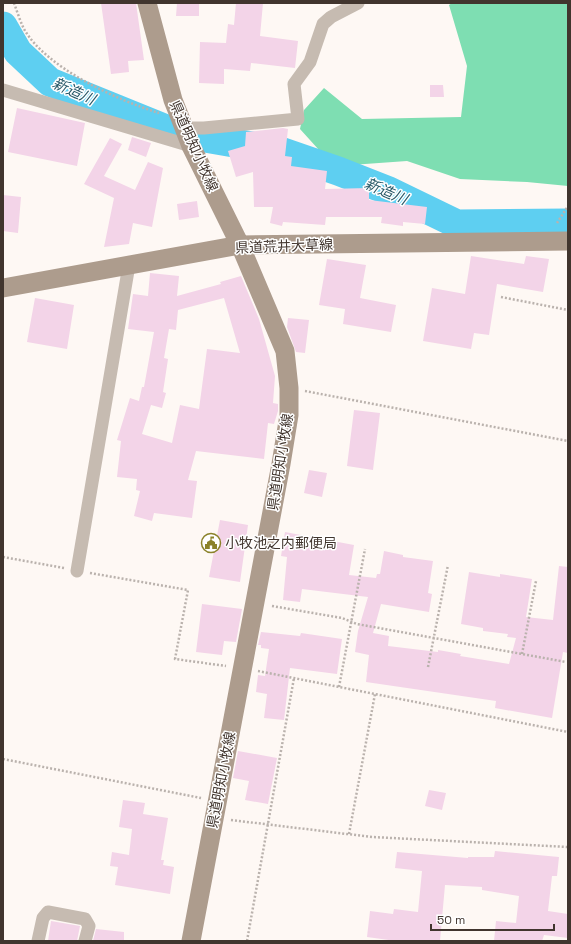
<svg xmlns="http://www.w3.org/2000/svg" width="571" height="944" font-family="'Space Grotesk','Noto Sans JP',sans-serif">
  <style>
    .forest { fill: #7edeb2 }
    .lines { fill: none; stroke-linecap: round; stroke-linejoin: round }
    .river { stroke: #5ecff1; stroke-width: 29 }
    .building { fill: #f3d4e8; fill-rule: evenodd }
    .path { stroke: #bab2ad; stroke-width: 2.5; stroke-dasharray: 2 2; stroke-linecap: butt }
    .street { stroke: #c6bbb1; stroke-width: 13 }
    .secondary { stroke: #ad9c8d; stroke-width: 19 }
    .labels { text-anchor: middle; dominant-baseline: central; stroke-width: 3; stroke-linejoin: round; paint-order: stroke }
    .street-label { font-size: 14px; fill: #41352e; stroke: #fff }
    .poi-label { font-size: 14px; fill: #41352e; stroke: #fff; text-anchor: start }
    .water-label { font-size: 15px; font-style: italic; fill: #2a5a69; stroke: #fff }
  </style>
  <rect width="100%" height="100%" fill="#fef8f4"/>
  <path class="forest" d="M 452,3 L 568,3 L 568,186 L 527,182 L 460,179 L 407,161 L 351,165 L 319,150 L 300,129 L 304,110 L 324,88 L 362,119 L 461,117 L 467,66 L 449,5 Z"/>
  <g class="lines">
    <path class="river" d="M 3,26 L 18,52 L 50,82 L 166,129
      M 205,138 L 280,151 L 338,171 L 389,191 L 457,224 L 568,223"/>
  </g>
  <path class="building" d="M 101,3 L 136,3 L 144,60 L 128,61 L 129,72 L 111,74 Z
    M 177,3 L 199,3 L 199,16 L 176,16 Z
    M 236,3 L 263,3 L 260,36 L 298,41 L 295,68 L 251,63 L 250,71 L 224,69 L 224,84 L 199,83 L 200,42 L 226,43 L 228,24 L 234,25 Z
    M 430,85 L 443,85 L 444,97 L 430,97 Z
    M 17,108 L 85,123 L 77,166 L 8,152 Z
    M 283,128 L 288,129 L 285,156 L 292,157 L 291,166 L 327,171 L 325,189 L 369,188 L 369,200 L 427,207 L 425,224 L 403,222 L 403,226 L 381,223 L 382,217 L 326,217 L 325,225 L 283,222 L 282,226 L 270,223 L 273,207 L 254,207 L 253,172 L 236,177 L 228,151 L 245,146 L 246,132 Z
    M 132,137 L 151,143 L 146,157 L 128,150 Z
    M 110,138 L 122,144 L 104,176 L 135,190 L 148,162 L 163,168 L 152,227 L 133,223 L 129,244 L 104,247 L 114,198 L 84,184 Z
    M 3,195 L 21,197 L 18,233 L 3,231 Z
    M 197,201 L 199,217 L 179,220 L 177,204 Z
    M 471,256 L 524,264 L 526,256 L 549,259 L 543,292 L 497,284 L 489,335 L 474,333 L 471,349 L 423,341 L 432,288 L 465,294 Z
    M 327,259 L 366,265 L 360,298 L 396,305 L 391,332 L 343,324 L 345,309 L 319,305 Z
    M 150,273 L 179,276 L 177,296 L 221,284 L 220,282 L 241,276 L 259,319 L 275,376 L 273,403 L 278,404 L 278,411 L 274,424 L 268,423 L 264,459 L 196,451 L 188,480 L 197,481 L 192,518 L 154,513 L 152,521 L 134,516 L 140,491 L 136,490 L 137,479 L 117,477 L 121,441 L 117,440 L 130,398 L 139,401 L 142,387 L 144,387 L 154,332 L 128,329 L 133,294 L 148,296 ZM 224,298 L 240,353 L 207,349 L 199,409 L 180,405 L 172,443 L 142,434 L 151,405 L 162,408 L 166,393 L 163,392 L 168,359 L 164,358 L 169,329 L 176,330 L 178,310 Z
    M 35,298 L 74,305 L 67,349 L 27,342 Z
    M 288,318 L 309,320 L 305,353 L 296,352 L 287,327 Z
    M 354,410 L 380,413 L 373,470 L 347,466 Z
    M 309,470 L 327,473 L 322,497 L 304,493 Z
    M 220,520 L 248,525 L 240,582 L 209,577 Z
    M 285,532 L 354,545 L 349,575 L 376,578 L 377,574 L 380,574 L 384,551 L 403,555 L 403,557 L 433,561 L 428,593 L 432,594 L 429,612 L 381,604 L 373,633 L 389,636 L 388,646 L 438,652 L 438,650 L 461,654 L 460,656 L 509,664 L 516,638 L 507,637 L 508,634 L 483,631 L 483,628 L 461,624 L 469,572 L 500,577 L 500,574 L 532,579 L 526,617 L 553,620 L 559,566 L 568,567 L 568,653 L 563,652 L 552,718 L 495,708 L 496,701 L 366,682 L 369,655 L 355,652 L 358,631 L 368,597 L 302,589 L 300,602 L 283,600 L 287,557 L 281,556 Z
    M 202,604 L 242,609 L 236,642 L 224,641 L 222,655 L 196,652 Z
    M 261,632 L 300,636 L 301,633 L 342,639 L 337,674 L 290,668 L 284,720 L 264,718 L 267,694 L 256,692 L 258,675 L 265,676 L 269,649 L 261,648 L 261,645 L 258,645 Z
    M 238,751 L 277,758 L 268,804 L 245,800 L 249,781 L 233,778 Z
    M 429,790 L 446,793 L 442,810 L 425,806 Z
    M 123,800 L 145,803 L 143,814 L 168,818 L 161,860 L 164,860 L 163,865 L 174,867 L 170,894 L 115,885 L 118,867 L 110,866 L 112,852 L 129,855 L 132,829 L 119,827 Z
    M 495,851 L 559,857 L 557,876 L 552,876 L 548,911 L 568,914 L 568,938 L 544,935 L 542,941 L 494,941 L 496,921 L 516,923 L 519,896 L 482,890 L 482,887 L 445,885 L 440,941 L 396,941 L 367,937 L 370,911 L 393,914 L 394,909 L 418,912 L 422,871 L 395,868 L 397,852 L 468,858 L 468,857 L 494,857 Z
    M 51,921 L 80,926 L 77,941 L 48,941 Z
    M 96,929 L 124,932 L 124,941 L 93,941 Z"/>
  <g class="lines">
    <path class="path" d="M 14,3 C 17,11 20,21 24,29 C 46,68 117,100 159,113
      M 557,223 L 568,206
      M 501,297 L 568,310
      M 305,391 L 568,441
      M 3,557 L 64,568
      M 90,573 L 188,590 L 175,659 L 226,666
      M 272,606 L 342,618 L 357,624 L 566,662
      M 522,654 L 536,581
      M 428,667 L 448,565
      M 258,671 L 568,732
      M 339,687 L 365,549
      M 3,759 L 201,798
      M 231,820 L 372,837 L 568,847
      M 349,834 L 375,694
      M 247,941 L 294,678"/>
    <path class="street" d="M 3,90 L 191,146
      M 184,128 L 204,128 L 298,119 L 294,84 L 310,62 L 323,24 L 331,17 L 358,3
      M 77,571 L 129,265
      M 38,941 L 43,918 L 48,912 L 85,919 L 89,926 L 85,941"/>
    <path class="secondary" d="M 147,3 L 173,100 L 181,120 L 191,146 L 240,245 L 285,351 L 289,388 L 289,415 L 281,464 L 191,941
      M 3,288 L 240,245 L 568,241"/>
  </g>
  <defs>
    <symbol id="civic-ring" viewBox="-11 -11 22 22"><circle r="9.5" fill="#fff" stroke="#8b822a" stroke-width="1.5"/><path d="M-.6-6.5H3V-4.5H.6V-3L4-1V1h2V6H-6V1h2V-1L-.6-3ZM-1.2 2.5V6h2.4V2.5Z" fill="#8b822a"/></symbol>
  </defs>
  <g fill-rule="evenodd">
    <use href="#civic-ring" x="200" y="532" width="22" height="22"/>
  </g>
  <g class="labels">
    <g class="street-label">
      <text transform="translate(194 146) rotate(66)">県道明知小牧線</text>
      <text transform="translate(284 246) rotate(-2)">県道荒井大草線</text>
      <text transform="translate(280 462) rotate(-81)">県道明知小牧線</text>
      <text transform="translate(221 780) rotate(-79)">県道明知小牧線</text>
    </g>
    <g class="poi-label">
      <text x="225" y="543">小牧池之内郵便局</text>
    </g>
    <g class="water-label">
      <text transform="translate(74 91) rotate(24)">新造川</text>
      <text transform="translate(386 191) rotate(23)">新造川</text>
    </g>
  </g>
  <rect width="571" height="944" fill="none" stroke="#41352e" stroke-width="8"/>
  <path d="M431 924v6h123v-6" fill="none" stroke="#41352e" stroke-width="2"/>
  <text x="437" y="924" font-size="12" fill="#41352e" stroke="#ffffff" stroke-width="3" paint-order="stroke">50 m</text>
</svg>
